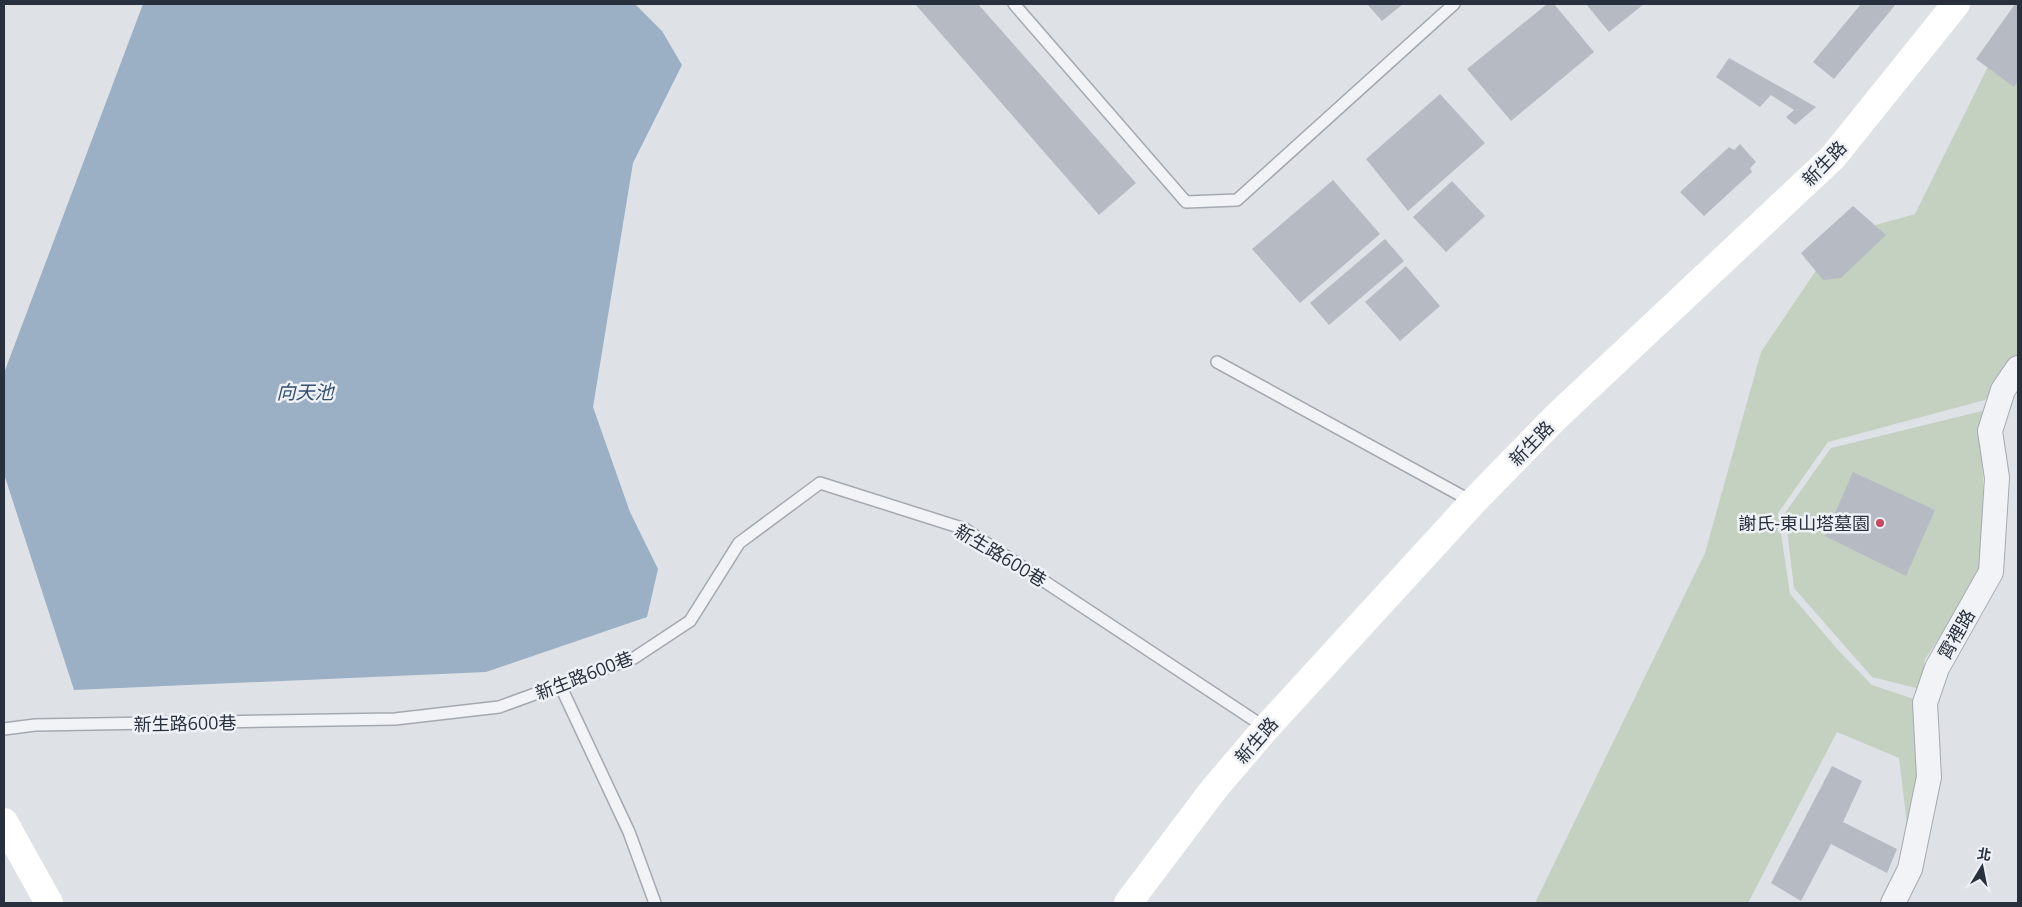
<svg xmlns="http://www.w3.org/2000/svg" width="2022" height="907" font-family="'Open Sans','Noto Sans TC',sans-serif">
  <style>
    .green { fill: #c4d0c0 }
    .water { fill: #9bb0c5 }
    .building { fill: #b6bbc3 }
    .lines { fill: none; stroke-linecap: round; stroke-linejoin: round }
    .lane-casing { stroke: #a4a9b1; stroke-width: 14 }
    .street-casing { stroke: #a4a9b1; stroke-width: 26 }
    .lane { stroke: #f1f3f6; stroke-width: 11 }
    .street { stroke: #f1f3f6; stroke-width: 24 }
    .secondary { stroke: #fff; stroke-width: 28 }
    .poi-dot { fill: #c54a5f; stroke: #eef1f5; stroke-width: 2 }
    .labels { text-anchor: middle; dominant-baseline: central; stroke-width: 5; stroke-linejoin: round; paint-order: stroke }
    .street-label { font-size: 18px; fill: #28303d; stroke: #eef1f5 }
    .poi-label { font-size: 18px; fill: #28303d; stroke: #eef1f5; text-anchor: end }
    .water-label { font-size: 19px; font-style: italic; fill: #35506e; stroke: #eef1f5 }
  </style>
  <rect width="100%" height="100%" fill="#dee2e7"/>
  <path class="green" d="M 2018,6 L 2018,357 L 1985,400 L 1828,442 L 1778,513 L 1790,594 L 1839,651 L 1872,685 L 1917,700 L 1926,777 L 1910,849 L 1899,758 L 1837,732 L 1748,903 L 1535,903 L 1705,553 L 1761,352 L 1840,235 L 1915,214 Z
    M 1986,410 L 1981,433 L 1986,553 L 1969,594 L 1925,659 L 1920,689 L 1872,677 L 1794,588 L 1785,513 L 1831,448 Z"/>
  <path class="water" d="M 143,4 L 635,4 L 662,31 L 682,65 L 633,163 L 593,407 L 630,512 L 658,569 L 647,617 L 486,672 L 74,690 L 4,474 L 4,373 Z"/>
  <path class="building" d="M 915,4 L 978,4 L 1136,183 L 1099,215 Z
    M 1367,4 L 1403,4 L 1382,21 Z
    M 1547,4 L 1554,4 L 1594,52 L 1511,121 L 1467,69 Z
    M 1586,4 L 1644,4 L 1609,32 Z
    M 1861,4 L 1896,4 L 1834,79 L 1813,62 Z
    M 2015,4 L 2018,4 L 2018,81 L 2014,87 L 1976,59 Z
    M 1729,58 L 1816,107 L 1795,125 L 1786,117 L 1794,110 L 1771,95 L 1760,107 L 1716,77 Z
    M 1440,94 L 1485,143 L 1408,211 L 1366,159 Z
    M 1740,144 L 1756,162 L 1750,168 L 1752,172 L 1704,216 L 1680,192 L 1729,147 L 1734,150 Z
    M 1333,180 L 1380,234 L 1300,303 L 1252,249 Z
    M 1452,181 L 1485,216 L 1446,252 L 1413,217 Z
    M 1853,206 L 1886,235 L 1841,278 L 1823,280 L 1801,253 Z
    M 1385,239 L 1404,261 L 1329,325 L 1310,303 Z
    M 1406,266 L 1440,306 L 1400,341 L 1365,302 Z
    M 1853,472 L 1935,510 L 1906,576 L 1825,536 Z
    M 1832,766 L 1862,781 L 1843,822 L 1897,849 L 1887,873 L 1831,844 L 1801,901 L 1771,883 Z"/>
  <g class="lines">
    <defs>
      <path id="lane" d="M 1014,4 L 1186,202 L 1237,200 L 1454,4
        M 1217,362 L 1473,502
        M 560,685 L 629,832 L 655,903
        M 4,729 L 35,725 L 395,719 L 499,707 L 634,658 L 690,621 L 739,543 L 820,483 L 965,529 L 1266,728"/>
      <path id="street" d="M 1893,903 L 1910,869 L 1929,777 L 1925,703 L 1937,668 L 1991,572 L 1997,478 L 1990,431 L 2003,390 L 2018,368"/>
    </defs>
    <use href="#lane" class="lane-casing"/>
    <use href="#street" class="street-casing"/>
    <use href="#lane" class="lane"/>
    <use href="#street" class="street"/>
    <path class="secondary" d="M 4,822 L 49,903
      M 1128,903 L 1214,789 L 1266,728 L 1473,502 L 1555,418 L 1833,157 L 1956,4"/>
  </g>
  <circle class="poi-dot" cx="1880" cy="523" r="5"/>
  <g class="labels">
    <g class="street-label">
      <text transform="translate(1824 163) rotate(-46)">新生路</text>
      <text transform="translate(1531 443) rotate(-46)">新生路</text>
      <text transform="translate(1001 555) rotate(31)">新生路600巷</text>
      <text transform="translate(1956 634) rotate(-60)">霄裡路</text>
      <text transform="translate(584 675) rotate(-21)">新生路600巷</text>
      <text transform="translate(185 723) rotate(-1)">新生路600巷</text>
      <text transform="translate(1256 740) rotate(-49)">新生路</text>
    </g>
    <g class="poi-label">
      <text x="1870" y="523">謝氏-東山塔墓園</text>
    </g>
    <g class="water-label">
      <text x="305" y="392">向天池</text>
    </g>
  </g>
  <rect width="2022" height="907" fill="none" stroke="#28303d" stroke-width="10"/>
  <g transform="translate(1982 867) rotate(10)" stroke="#eef1f5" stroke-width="4" paint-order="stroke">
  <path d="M0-4L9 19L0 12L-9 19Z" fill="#28303d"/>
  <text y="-8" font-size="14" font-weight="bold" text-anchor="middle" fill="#28303d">北</text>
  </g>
</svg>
